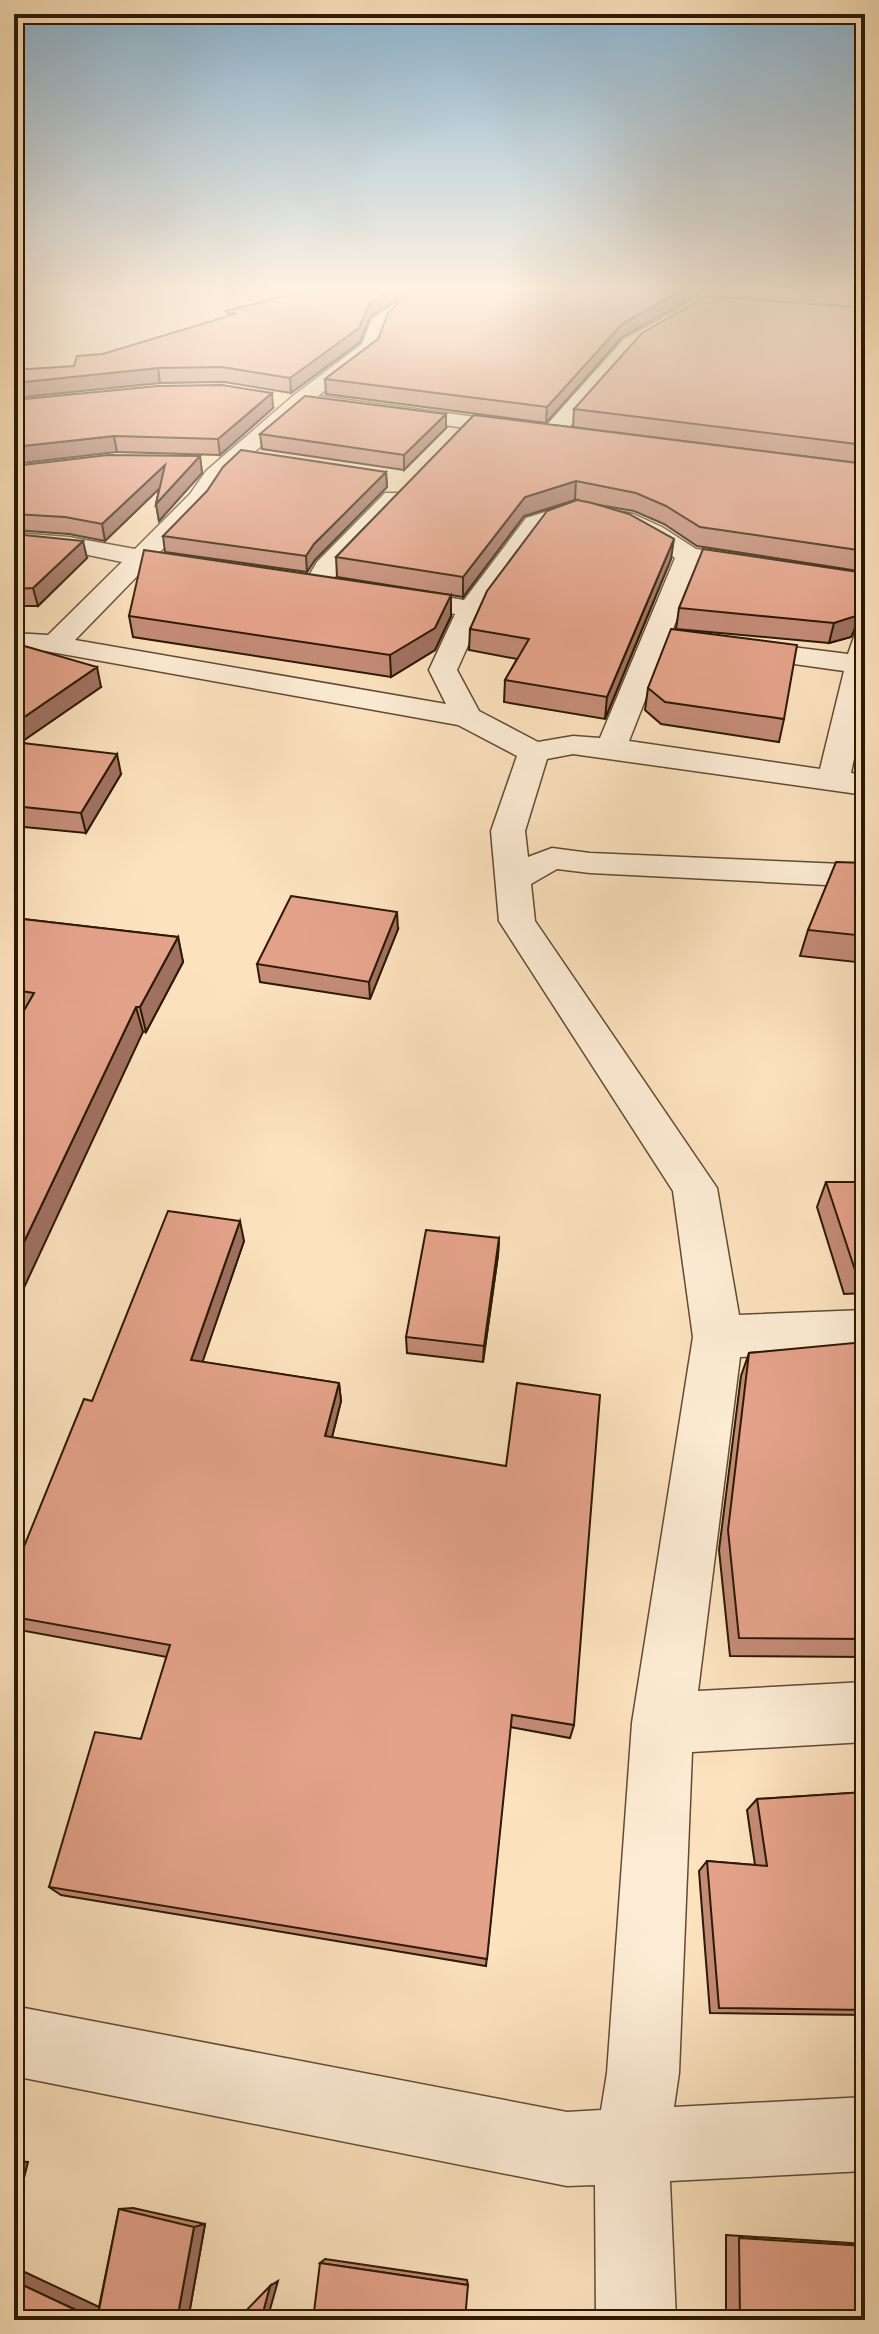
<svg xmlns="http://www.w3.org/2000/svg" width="879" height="2334" font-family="'IM FELL DW Pica',serif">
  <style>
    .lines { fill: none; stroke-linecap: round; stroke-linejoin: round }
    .minor-casing { stroke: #604c32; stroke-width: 3 }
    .minor { fill: #fdecd5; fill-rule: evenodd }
    .wall { fill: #c48b77; stroke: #2c1a03; stroke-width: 2 }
    .shaded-wall { fill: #a07161; stroke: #2c1a03; stroke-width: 2 }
    .building { fill: #e4a28a; stroke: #2c1a03; stroke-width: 2 }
  </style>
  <rect width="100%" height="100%" fill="#fce2be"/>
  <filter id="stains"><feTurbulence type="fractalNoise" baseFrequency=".0025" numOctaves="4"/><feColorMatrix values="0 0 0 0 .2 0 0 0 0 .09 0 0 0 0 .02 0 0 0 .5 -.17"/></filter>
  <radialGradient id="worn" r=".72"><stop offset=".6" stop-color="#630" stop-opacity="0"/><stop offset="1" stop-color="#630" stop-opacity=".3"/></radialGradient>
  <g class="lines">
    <defs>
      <path id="minor" d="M 707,289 L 725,289 L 715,300 L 865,311 L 865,321 L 695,308 L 692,304 Z
        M 394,304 L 403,309 L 386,325 L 377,351 L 318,396 L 528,424 L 539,430 L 536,435 L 528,436 L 305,407 L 223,480 L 207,504 L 159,553 L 173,557 L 177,562 L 173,567 L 164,570 L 147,566 L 75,640 L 446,704 L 429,670 L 455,614 L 317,592 L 308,590 L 304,584 L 317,562 L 385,493 L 401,493 L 405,498 L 333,579 L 464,600 L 526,518 L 574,503 L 633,514 L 662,527 L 696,549 L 865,574 L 865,590 L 698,565 L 629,741 L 820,769 L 844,671 L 737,656 L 727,654 L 723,648 L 727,642 L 737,640 L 848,654 L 855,634 L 865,632 L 865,705 L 851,773 L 865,775 L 865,795 L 573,754 L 547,759 L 525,831 L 528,857 L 552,848 L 590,853 L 865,865 L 865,887 L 590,873 L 557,869 L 531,884 L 535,921 L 717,1188 L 739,1315 L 865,1310 L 865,1352 L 740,1357 L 698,1691 L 865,1682 L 865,1742 L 692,1752 L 679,2073 L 674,2107 L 865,2097 L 865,2171 L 670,2181 L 676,2320 L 596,2320 L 595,2185 L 567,2186 L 14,2076 L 14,2006 L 567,2112 L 601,2110 L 607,2073 L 632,1723 L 693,1337 L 673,1191 L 499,921 L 491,831 L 517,756 L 458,725 L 40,650 L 14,649 L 14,633 L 48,635 L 122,562 L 69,551 L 14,547 L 14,533 L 69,537 L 135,549 L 190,494 L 206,471 L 293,396 L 362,344 L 372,319 ZM 575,517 C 620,525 638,533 675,558 L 600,738 L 573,736 L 538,742 L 479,711 L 457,670 L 484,610 L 544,528 Z
        M 684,307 L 690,308 L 693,312 L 690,316 L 638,347 L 560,438 L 544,438 L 541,433 L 544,428 L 624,339 Z"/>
    </defs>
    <use href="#minor" class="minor-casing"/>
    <use href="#minor" class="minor"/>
  </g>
  <path class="wall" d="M 313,289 L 703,289 L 693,298 L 622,337 L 546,423 L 326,394 L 325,379 L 378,339 L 398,303 L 395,301 L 370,317 L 360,342 L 291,393 L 224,382 L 160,383 L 74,366 L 103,354 L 228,317 L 227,311 Z
    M 723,289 L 865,289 L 865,464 L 573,427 L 574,409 L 721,297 Z
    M 14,400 L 273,408 L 220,455 L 117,452 Z
    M 474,415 L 865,464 L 865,572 L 697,546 L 664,524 L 634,511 L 593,504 L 671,559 L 605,719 L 504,702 L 505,680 L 517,659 L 469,650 L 470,629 L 577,500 L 524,516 L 463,597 L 337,577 L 336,557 Z
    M 446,428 L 404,470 L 262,449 L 260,434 Z
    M 200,456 L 202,473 L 159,521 L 156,504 L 159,489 L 105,541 L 69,534 L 14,530 L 14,466 Z
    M 386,472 L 387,487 L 315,560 L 307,572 L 165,552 L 163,536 Z
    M 14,534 L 87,558 L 38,606 L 14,606 Z
    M 865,573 L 865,631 L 854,631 L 851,637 L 829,643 L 676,629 L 679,608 Z
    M 451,595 L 451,616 L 435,650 L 391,677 L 133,637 L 129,616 Z
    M 14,643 L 101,687 L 21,742 L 121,774 L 86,833 L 14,826 Z
    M 648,688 L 784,719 L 779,742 L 661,724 L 645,710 Z
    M 865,863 L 865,963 L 800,956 L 808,930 Z
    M 14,918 L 178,937 L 183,962 L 146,1032 L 14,1014 Z
    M 398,929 L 370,999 L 260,982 L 257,964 Z
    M 865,1006 L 865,1049 L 857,1047 Z
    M 826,1182 L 865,1182 L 865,1293 L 844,1294 L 817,1207 Z
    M 499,1238 L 498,1255 L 483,1362 L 407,1353 L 406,1337 Z
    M 244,1241 L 202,1362 L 339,1383 L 341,1401 L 332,1437 L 574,1725 L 570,1738 L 510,1727 L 486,1966 L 61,1895 L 49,1887 L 141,1739 L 167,1657 L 14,1629 L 14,1571 L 92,1401 Z
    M 865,1344 L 865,1657 L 730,1656 L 719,1550 L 741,1376 L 749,1353 Z
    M 865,1792 L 865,2015 L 710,2013 L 699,1871 L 707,1861 L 755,1865 L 747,1810 L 757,1799 Z
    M 133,2208 L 205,2224 L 188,2320 L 14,2320 L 99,2307 L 119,2209 Z
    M 726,2235 L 865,2244 L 865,2320 L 726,2320 Z
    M 325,2259 L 467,2280 L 468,2285 L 320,2263 Z"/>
  <path class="shaded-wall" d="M 392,289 L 395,289 L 395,301 L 370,317 L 360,342 L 291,393 L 290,378 L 370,303 Z
    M 685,289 L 703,289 L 693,298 L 622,337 L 546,423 L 547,407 L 623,323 Z
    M 158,368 L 160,383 L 14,398 L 14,383 Z
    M 272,393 L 273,408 L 220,455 L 218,439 Z
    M 446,414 L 446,428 L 404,470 L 404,455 Z
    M 114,436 L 117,452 L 14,464 L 14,447 Z
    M 200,456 L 202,473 L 159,521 L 156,504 Z
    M 165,465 L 167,481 L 105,541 L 102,524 Z
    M 386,472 L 387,487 L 315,560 L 307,572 L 306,556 L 314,544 Z
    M 576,481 L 575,500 L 524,516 L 463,597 L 463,577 L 525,497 Z
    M 674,539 L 671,559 L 605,719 L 607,697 Z
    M 83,541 L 87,558 L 38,606 L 33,588 Z
    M 451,595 L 451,616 L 435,650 L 391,677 L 390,655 Z
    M 860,611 L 854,631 L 851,637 L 829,643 L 834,623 Z
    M 97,667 L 101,687 L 14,747 L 14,724 Z
    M 117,754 L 121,774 L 86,833 L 81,813 Z
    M 397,912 L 398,929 L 370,999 L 369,982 Z
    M 178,937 L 183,962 L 146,1032 L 140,1007 Z
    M 136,1007 L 143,1032 L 14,1309 L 14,1263 Z
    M 240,1221 L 244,1241 L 197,1378 L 191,1360 Z
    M 499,1238 L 498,1255 L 483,1362 L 484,1346 Z
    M 339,1383 L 341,1401 L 328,1453 L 325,1436 Z
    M 14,2161 L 28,2162 L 14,2218 Z
    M 205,2224 L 188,2320 L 177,2320 L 194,2227 Z
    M 14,2267 L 112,2313 L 97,2320 L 14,2281 Z
    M 278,2281 L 267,2320 L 261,2320 L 270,2286 Z"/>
  <path class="building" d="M 313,289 L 392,289 L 370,303 L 359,328 L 290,378 L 222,367 L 158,368 L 14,383 L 14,370 L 74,366 L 77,356 L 103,354 L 235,314 L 227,311 Z
    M 398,289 L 685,289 L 623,323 L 547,407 L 325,379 L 378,339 L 388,313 L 406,295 Z
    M 825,289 L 865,289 L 865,292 Z
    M 707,296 L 865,308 L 865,445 L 574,409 L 642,333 Z
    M 222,385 L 272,393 L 218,439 L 114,436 L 14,447 L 14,400 L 158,386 Z
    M 305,396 L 446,414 L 404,455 L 260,434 Z
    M 474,415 L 865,464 L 865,551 L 700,527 L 666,506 L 636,493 L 576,481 L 525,497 L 463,577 L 336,557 Z
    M 241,450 L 386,472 L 314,544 L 306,556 L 163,536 L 207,491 L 223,467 Z
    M 108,455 L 200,456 L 156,504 L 165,465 L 102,524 L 65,517 L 14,514 L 14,466 Z
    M 577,500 L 592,503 L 629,514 L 674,539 L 607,697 L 505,680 L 529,639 L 470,629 L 487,591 L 547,511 Z
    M 14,534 L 83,541 L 33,588 L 14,589 Z
    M 703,549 L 865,573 L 865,611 L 860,611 L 856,616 L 834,623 L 679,608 Z
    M 144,550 L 451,595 L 435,628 L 390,655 L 129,616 Z
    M 671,629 L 797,645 L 784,719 L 665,702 L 648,688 Z
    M 14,643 L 97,667 L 14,724 Z
    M 14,742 L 117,754 L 81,813 L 14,806 Z
    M 836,862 L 865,863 L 865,936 L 808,930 Z
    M 291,896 L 397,912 L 369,982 L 257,964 Z
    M 14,918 L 178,937 L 140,1007 L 136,1007 L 14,1263 L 14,1028 L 34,993 L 14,990 Z
    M 826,1182 L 865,1182 L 865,1270 L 855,1270 Z
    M 168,1211 L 240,1221 L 191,1360 L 339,1383 L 325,1436 L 506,1466 L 517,1383 L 600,1395 L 574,1725 L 512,1715 L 487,1959 L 49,1887 L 95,1732 L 141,1739 L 170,1645 L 14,1617 L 14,1571 L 84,1399 L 92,1401 Z
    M 426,1230 L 499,1238 L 484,1346 L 406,1337 Z
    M 864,1342 L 865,1639 L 739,1638 L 728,1530 L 749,1353 Z
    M 865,1792 L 865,2010 L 719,2008 L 707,1861 L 767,1866 L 757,1799 Z
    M 119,2209 L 194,2227 L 177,2320 L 14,2320 L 14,2281 L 97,2320 Z
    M 739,2238 L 865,2246 L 865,2320 L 740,2320 Z
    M 320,2263 L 468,2285 L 465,2320 L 313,2320 Z
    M 270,2286 L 261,2320 L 237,2320 Z"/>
  <linearGradient id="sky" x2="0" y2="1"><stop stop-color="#8bb7d5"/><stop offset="0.47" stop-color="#fef2e2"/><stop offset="1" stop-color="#fef2e2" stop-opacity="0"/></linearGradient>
  <rect width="879" height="616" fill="url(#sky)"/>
  <rect width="879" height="2334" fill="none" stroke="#fce2be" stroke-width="48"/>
  <rect x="16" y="16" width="847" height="2302" fill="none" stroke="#2c1a03" stroke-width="4"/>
  <rect x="24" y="24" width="831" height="2286" fill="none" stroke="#2c1a03" stroke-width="2"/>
  <rect width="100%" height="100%" filter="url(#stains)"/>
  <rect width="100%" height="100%" fill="url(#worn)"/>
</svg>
